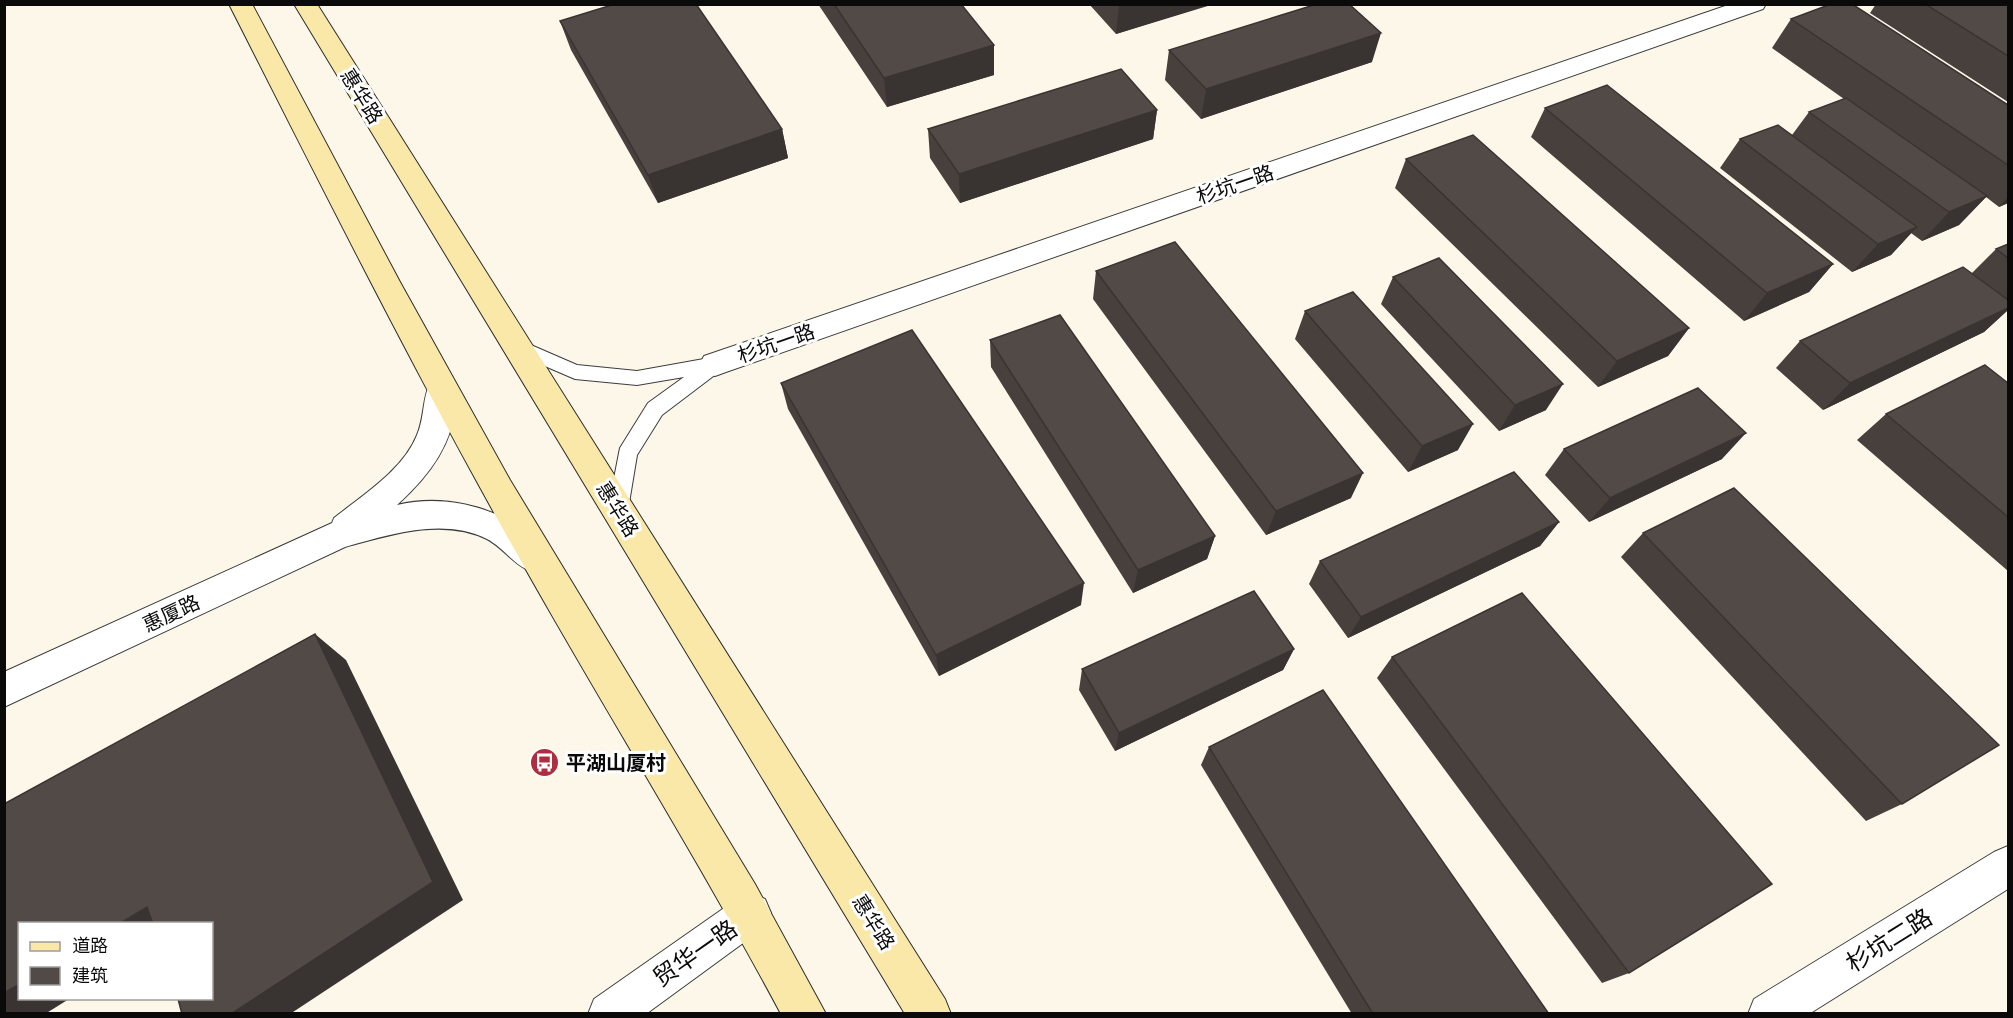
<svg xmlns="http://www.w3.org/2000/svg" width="2013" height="1018" font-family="Merriweather,'Noto Sans SC',serif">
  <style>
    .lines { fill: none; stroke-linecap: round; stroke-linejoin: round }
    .lane-casing { stroke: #3d3d3d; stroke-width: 2 }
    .street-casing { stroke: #3d3d3d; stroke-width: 2 }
    .secondary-casing { stroke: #2c2c2c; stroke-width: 2 }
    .lane { fill: #fff; fill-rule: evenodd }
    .street { fill: #fff; fill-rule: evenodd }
    .secondary { fill: #f9e8a8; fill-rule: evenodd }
    .wall { fill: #47403d }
    .shaded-wall { fill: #393432 }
    .building { fill: #524a47; stroke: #393432; stroke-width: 1.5 }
    .labels { text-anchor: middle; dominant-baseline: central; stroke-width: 6; stroke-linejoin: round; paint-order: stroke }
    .street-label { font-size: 20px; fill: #0a0a0a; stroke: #fff }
    .poi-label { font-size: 20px; font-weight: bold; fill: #0a0a0a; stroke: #fff; text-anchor: start }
    .near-street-label { font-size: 24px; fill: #0a0a0a; stroke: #fff }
  </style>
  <rect width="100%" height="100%" fill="#fdf7e9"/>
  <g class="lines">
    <defs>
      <path id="lane" d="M 517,339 L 577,365 L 637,371 L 715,357 L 722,359 L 725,364 L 720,371 L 662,415 L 637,455 L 628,509 L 625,515 L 618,518 L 611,515 L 608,509 L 620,448 L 648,403 L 684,377 L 637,385 L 575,379 L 510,351 L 508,346 L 510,341 Z"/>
      <path id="street" d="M 1731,4 L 1766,4 L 1763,9 L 726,372 L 715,376 L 704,372 L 700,364 L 704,356 Z
        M 442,377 L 453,381 C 458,390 456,397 455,407 C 452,447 425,480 397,505 C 442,494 493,506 529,533 C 540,541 549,547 555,559 L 550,569 C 521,580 510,551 487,539 C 442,517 389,535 345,547 L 4,707 L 4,672 L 332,523 L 334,518 C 363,495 403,470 417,435 C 425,417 422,397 431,381 Z
        M 2008,846 L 2008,889 L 1809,1014 L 1748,1014 L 1754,999 L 1994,852 Z
        M 751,893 L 765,899 L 771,913 L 765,927 L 646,1014 L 588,1014 L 594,999 L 737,899 Z"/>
      <path id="secondary" d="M 229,4 L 252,4 L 400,282 L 510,480 L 755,884 L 826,1014 L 781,1014 C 700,862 609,717 525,568 C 420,383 325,193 229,4 Z
        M 294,4 L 317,4 L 945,999 L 951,1014 L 905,1014 Z"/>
    </defs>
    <use href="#lane" class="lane-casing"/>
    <use href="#street" class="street-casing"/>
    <use href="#secondary" class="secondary-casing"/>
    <use href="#lane" class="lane"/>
    <use href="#street" class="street"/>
    <use href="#secondary" class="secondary"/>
  </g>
  <path class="wall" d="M 818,4 L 961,4 L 994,75 L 887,107 Z
    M 1089,4 L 1211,4 L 1116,34 Z
    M 1876,4 L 2008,4 L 2008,102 L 1870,13 Z
    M 1791,19 L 2008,105 L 2008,203 L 1999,207 L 1986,197 L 1959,225 L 1922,241 L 1911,233 L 1891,255 L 1852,272 L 1720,168 L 1740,139 L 1792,135 L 1809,112 L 1844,99 L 1772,48 Z
    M 560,21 L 782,129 L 788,158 L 658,203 L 571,50 Z
    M 1169,50 L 1372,62 L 1201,119 L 1165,80 Z
    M 1545,108 L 1833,264 L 1809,292 L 1744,321 L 1531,137 Z
    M 1157,110 L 1153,139 L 960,203 L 930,158 L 928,129 Z
    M 1406,159 L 1689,328 L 1668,356 L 1598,387 L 1395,188 Z
    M 2008,244 L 2008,310 L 1984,332 L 1823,410 L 1776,368 L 1800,341 L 1972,273 L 1996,249 Z
    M 1096,271 L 1351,498 L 1266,535 L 1093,299 Z
    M 1393,277 L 1546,410 L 1499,431 L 1381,304 Z
    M 1305,311 L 1458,450 L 1408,472 L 1295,339 Z
    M 990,340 L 1215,536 L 1207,559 L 1133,593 L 991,367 Z
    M 781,383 L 1081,605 L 939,676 L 788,409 Z
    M 2008,383 L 2008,571 L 1857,440 L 1886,414 Z
    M 1564,449 L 1722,459 L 1589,522 L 1545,475 Z
    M 1559,522 L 1540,546 L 1348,638 L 1309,584 L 1320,561 Z
    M 1643,533 L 1902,804 L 1866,821 L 1621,557 Z
    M 1294,649 L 1283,670 L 1115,751 L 1079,690 L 1082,669 Z
    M 1392,657 L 1629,973 L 1602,983 L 1377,678 Z
    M 1209,747 L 1549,1014 L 1352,1014 L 1201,765 Z"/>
  <path class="shaded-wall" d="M 1211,4 L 1211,5 L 1116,34 L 1119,5 Z
    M 1381,33 L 1372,62 L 1201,119 L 1206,89 Z
    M 994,45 L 994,75 L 887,107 L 884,78 Z
    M 1157,110 L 1153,139 L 960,203 L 959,174 Z
    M 782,129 L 788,158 L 658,203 L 648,175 Z
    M 1987,196 L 1959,225 L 1922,241 L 1949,212 Z
    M 2008,197 L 2008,203 L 1999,207 Z
    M 1917,227 L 1891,255 L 1852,272 L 1878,244 Z
    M 1833,264 L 1809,292 L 1744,321 L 1767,293 Z
    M 2008,308 L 2008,310 L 1984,332 L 1823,410 L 1850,383 Z
    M 1689,328 L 1668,356 L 1598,387 L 1617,361 Z
    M 1563,384 L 1546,410 L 1499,431 L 1515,405 Z
    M 1473,424 L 1458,450 L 1408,472 L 1422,446 Z
    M 1746,433 L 1722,459 L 1589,522 L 1610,498 Z
    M 1363,473 L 1351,498 L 1266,535 L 1276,511 Z
    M 1559,522 L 1540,546 L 1348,638 L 1361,617 Z
    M 1215,536 L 1207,559 L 1133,593 L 1138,570 Z
    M 1084,583 L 1081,605 L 939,676 L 936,655 Z
    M 315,634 L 346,660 L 463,900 L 290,1014 L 231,1014 Z
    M 1294,649 L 1283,670 L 1115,751 L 1119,733 Z
    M 147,907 L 191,924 L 119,924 Z
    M 20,984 L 20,999 L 69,999 L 45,1014 L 4,1014 L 4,993 Z"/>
  <path class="building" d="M 615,4 L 696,4 L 782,129 L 648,175 L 560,21 Z
    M 834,4 L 961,4 L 994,45 L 884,78 Z
    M 1317,4 L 1349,4 L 1381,33 L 1206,89 L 1169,50 Z
    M 1831,4 L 1852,4 L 2008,105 L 2008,165 L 1791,19 Z
    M 1925,4 L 2008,5 L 2008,56 Z
    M 1121,69 L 1157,110 L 959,174 L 928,129 Z
    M 1607,85 L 1833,264 L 1767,293 L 1545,108 Z
    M 1846,98 L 1987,196 L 1949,212 L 1809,112 Z
    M 1778,125 L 1917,227 L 1878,244 L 1740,139 Z
    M 1473,135 L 1689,328 L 1617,361 L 1406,159 Z
    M 1175,242 L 1363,473 L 1276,511 L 1096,271 Z
    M 2008,244 L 2008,258 L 1996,249 Z
    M 1439,258 L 1563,384 L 1515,405 L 1393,277 Z
    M 1963,267 L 2008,300 L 2008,308 L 1850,383 L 1800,341 Z
    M 1353,292 L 1473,424 L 1422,446 L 1305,311 Z
    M 1060,315 L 1215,536 L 1138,570 L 990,340 Z
    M 912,330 L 1084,583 L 936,655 L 781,383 Z
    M 1985,365 L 2008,383 L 2008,517 L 1886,414 Z
    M 1698,388 L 1746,433 L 1610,498 L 1564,449 Z
    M 1514,472 L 1559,522 L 1361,617 L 1320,561 Z
    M 1734,488 L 1999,745 L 1902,804 L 1643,533 Z
    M 1254,591 L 1294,649 L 1119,733 L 1082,669 Z
    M 1522,593 L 1772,884 L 1629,973 L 1392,657 Z
    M 315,634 L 433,882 L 231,1014 L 182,1014 L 178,999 L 212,999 L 212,924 L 153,924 L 147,907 L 119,924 L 20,924 L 20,984 L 4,993 L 4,804 Z
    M 1323,690 L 1549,1014 L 1373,1014 L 1209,747 Z"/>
  <defs>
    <symbol id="bus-disc" viewBox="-11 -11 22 22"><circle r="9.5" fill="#af2d40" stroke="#fff"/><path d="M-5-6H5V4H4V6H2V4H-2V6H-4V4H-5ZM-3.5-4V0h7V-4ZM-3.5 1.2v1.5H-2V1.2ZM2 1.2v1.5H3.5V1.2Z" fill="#fff"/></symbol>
  </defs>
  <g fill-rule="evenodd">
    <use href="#bus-disc" x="528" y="746" width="33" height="33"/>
  </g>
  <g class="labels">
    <g class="street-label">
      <text transform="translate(362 96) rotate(58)">惠华路</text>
      <text transform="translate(1235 184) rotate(-19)">杉坑一路</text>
      <text transform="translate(776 343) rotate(-19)">杉坑一路</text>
      <text transform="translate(618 509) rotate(58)">惠华路</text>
      <text transform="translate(171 613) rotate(-25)">惠厦路</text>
      <text transform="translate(874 922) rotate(58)">惠华路</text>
    </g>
    <g class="poi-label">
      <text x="566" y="762">平湖山厦村</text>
    </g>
    <g class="near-street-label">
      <text transform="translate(1889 940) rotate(-32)">杉坑二路</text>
      <text transform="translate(695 953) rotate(-35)">贸华一路</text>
    </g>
  </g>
  <rect width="2013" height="1018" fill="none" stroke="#0a0a0a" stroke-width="12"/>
  <rect x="18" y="922" width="195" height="78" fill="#ffffff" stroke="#9d9d9d" stroke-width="1.5"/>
  <rect x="30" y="942" width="30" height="9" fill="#f9e8a8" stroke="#9d9d9d" stroke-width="1.5"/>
  <text x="72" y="952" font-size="18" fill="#0a0a0a">道路</text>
  <rect x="30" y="967" width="30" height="18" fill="#524a47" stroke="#9d9d9d" stroke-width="1.5"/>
  <text x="72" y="982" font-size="18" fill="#0a0a0a">建筑</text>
</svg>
